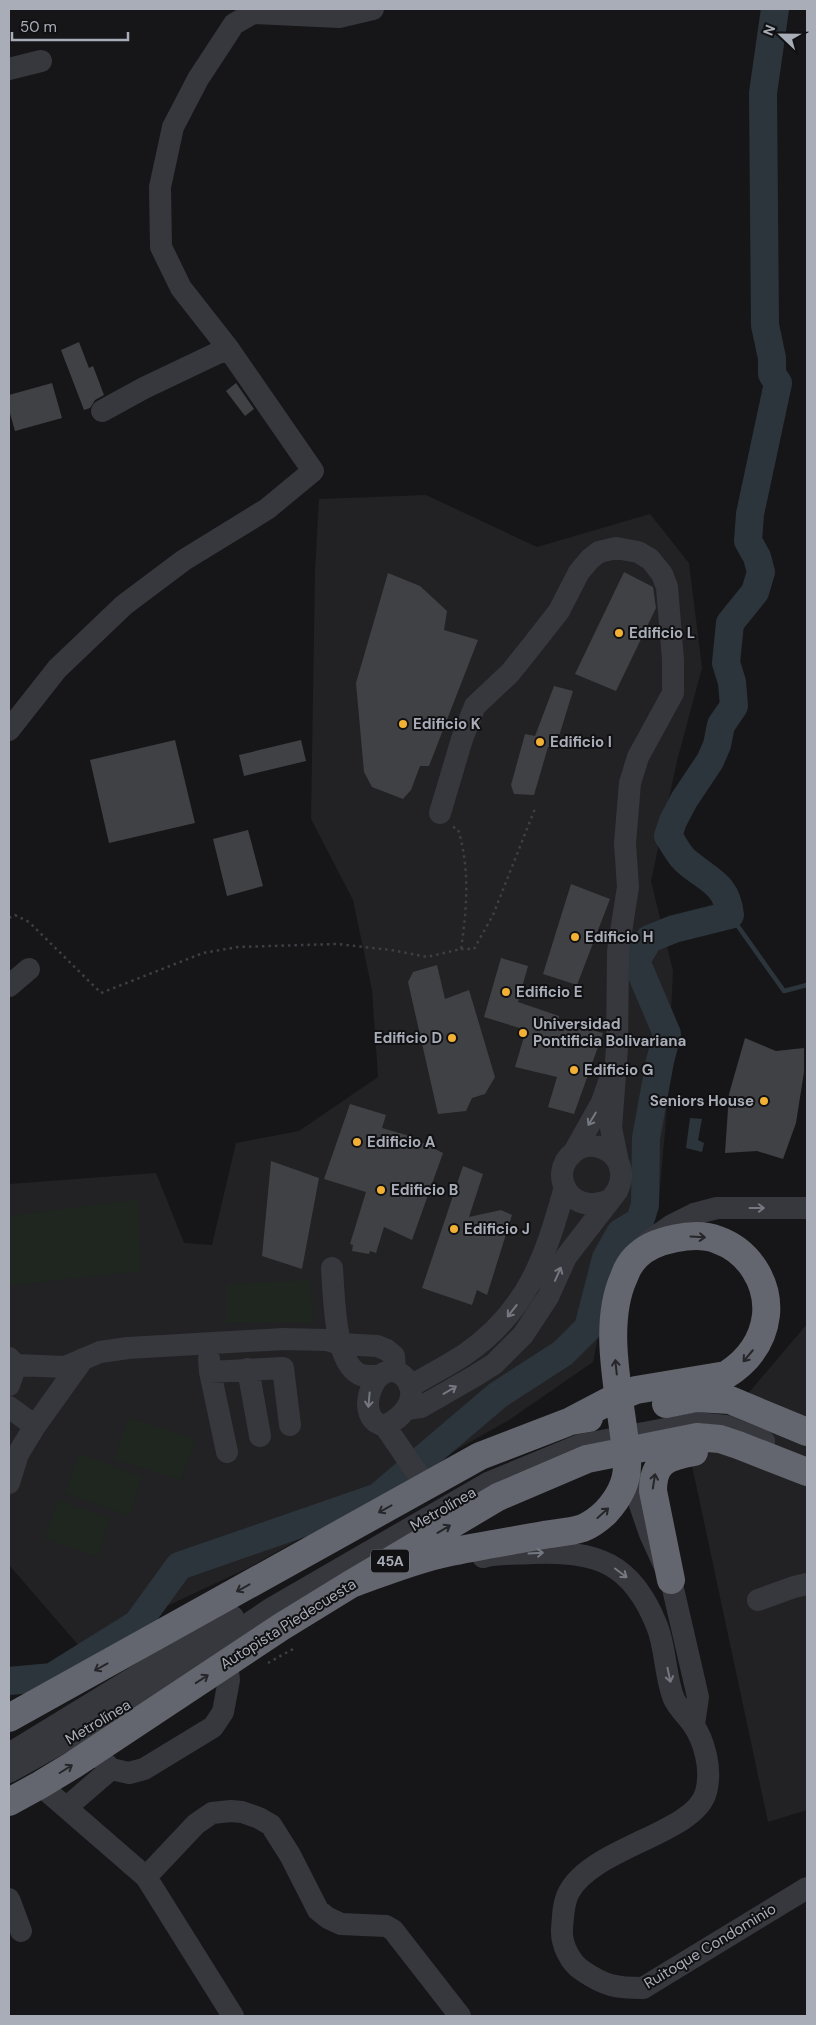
<svg xmlns="http://www.w3.org/2000/svg" width="816" height="2025" font-family="'DM Sans',sans-serif">
  <style>
    .built { fill: #222225 }
    .green { fill: #1e261f }
    .water { fill: #2c353c }
    .lines { fill: none; stroke-linecap: round; stroke-linejoin: round }
    .stream { stroke: #2c353c; stroke-width: 4.5 }
    .river { stroke: #2c353c; stroke-width: 28 }
    .building { fill: #404145 }
    .path { stroke: #3d3f44; stroke-width: 2.5; stroke-dasharray: 2.5 4; stroke-linecap: butt }
    .minor { stroke: #37383d; stroke-width: 22 }
    .highway { stroke: #63666e; stroke-width: 28 }
    .oneway { stroke: #757881 }
    .oneway2 { stroke: #26262a }
    .poi-dot { fill: #f2b134; stroke: #111113; stroke-width: 2 }
    .labels { text-anchor: middle; dominant-baseline: central; stroke-width: 4; stroke-linejoin: round; paint-order: stroke }
    .shield { fill: #111113; stroke: #7b7e86; stroke-width: 1 }
    .shield-label { font-size: 14px; font-weight: bold; fill: #a8adb8 }
    .poi-label { font-size: 15px; font-weight: bold; fill: #a8adb8; stroke: #111113; text-anchor: start }
    .street-label { font-size: 15px; fill: #a8adb8; stroke: #111113 }
  </style>
  <rect width="100%" height="100%" fill="#161618"/>
  <path class="built" d="M 426,495 L 537,547 L 650,514 L 689,563 L 702,668 L 677,761 L 651,881 L 673,971 L 666,1120 L 658,1210 L 627,1248 L 602,1318 L 593,1362 L 509,1420 L 250,1567 L 80,1647 L 9,1565 L 9,1184 L 156,1173 L 184,1243 L 212,1245 L 236,1143 L 299,1131 L 378,1077 L 372,990 L 353,900 L 311,819 L 315,571 L 319,499 Z
    M 807,1324 L 807,1810 L 768,1822 L 691,1461 Z"/>
  <path class="green" d="M 138,1199 L 141,1271 L 9,1286 L 9,1216 Z
    M 310,1280 L 313,1322 L 226,1323 L 227,1284 Z
    M 129,1418 L 196,1439 L 181,1480 L 114,1459 Z
    M 79,1453 L 142,1477 L 130,1516 L 65,1493 Z
    M 58,1500 L 110,1518 L 98,1557 L 44,1538 Z"/>
  <path class="water" d="M 690,1118 L 702,1119 L 698,1140 L 704,1143 L 702,1152 L 686,1148 Z"/>
  <g class="lines">
    <path class="stream" d="M 730,915 L 784,991 L 807,985"/>
    <path class="river" d="M 9,1681 L 52,1677 L 137,1624 L 179,1566 L 378,1497 L 498,1395 L 563,1353 L 588,1328 L 606,1258 L 620,1233 L 640,1221 L 645,1205 L 646,1138 L 660,1061 L 667,1034 L 636,961 L 649,939 L 674,929 L 730,915 C 727,884 708,880 687,862 C 679,856 674,844 668,836 L 673,821 L 684,800 L 710,761 L 717,745 L 721,725 L 734,706 L 732,682 L 726,663 L 730,623 L 755,592 L 761,572 L 757,557 L 748,541 L 750,514 L 778,383 L 772,374 L 772,358 L 765,325 L 763,93 L 775,9"/>
  </g>
  <path class="building" d="M 79,342 L 89,368 L 93,366 L 104,395 L 95,400 L 90,408 L 84,410 L 61,350 Z
    M 52,383 L 62,418 L 15,431 L 9,410 L 9,395 Z
    M 236,383 L 254,409 L 245,416 L 226,391 Z
    M 624,572 L 653,587 L 656,608 L 616,691 L 575,674 Z
    M 388,573 L 420,586 L 447,611 L 444,630 L 478,640 L 429,766 L 420,766 L 411,790 L 403,799 L 372,787 L 364,772 L 356,683 Z
    M 554,686 L 573,691 L 555,749 L 548,747 L 534,795 L 514,794 L 511,785 L 525,734 L 535,736 Z
    M 175,740 L 195,823 L 109,843 L 90,760 Z
    M 301,740 L 306,761 L 244,776 L 239,755 Z
    M 248,830 L 263,886 L 227,896 L 213,839 Z
    M 571,884 L 610,899 L 577,985 L 543,974 Z
    M 501,958 L 528,966 L 518,1002 L 559,1016 L 558,1021 L 603,1033 L 574,1114 L 548,1107 L 557,1077 L 515,1067 L 526,1030 L 484,1017 Z
    M 437,965 L 445,999 L 469,990 L 495,1077 L 485,1094 L 472,1098 L 466,1111 L 438,1114 L 408,982 L 413,972 Z
    M 745,1038 L 776,1051 L 804,1048 L 804,1072 L 796,1123 L 783,1159 L 757,1151 L 725,1153 L 729,1094 Z
    M 350,1104 L 386,1115 L 382,1128 L 413,1137 L 413,1138 L 443,1153 L 412,1240 L 384,1227 L 376,1253 L 370,1251 L 369,1254 L 352,1251 L 353,1245 L 350,1244 L 366,1192 L 324,1179 Z
    M 271,1161 L 319,1178 L 302,1269 L 262,1256 Z
    M 463,1166 L 483,1174 L 469,1217 L 501,1210 L 512,1215 L 487,1295 L 477,1290 L 472,1305 L 422,1288 Z"/>
  <g class="lines">
    <path class="path" d="M 9,918 L 15,915 L 29,922 L 101,993 L 203,953 L 238,947 L 337,944 L 391,950 L 427,957 L 461,949 C 467,909 470,868 458,829 L 453,827
      M 461,949 L 474,949 L 493,915 L 536,806
      M 268,1663 L 293,1649 L 291,1646"/>
    <path class="minor" d="M 9,69 L 41,61
      M 102,411 L 144,388 L 228,348
      M 9,730 L 57,669 L 124,605 L 184,560 L 267,509 L 313,471 L 228,348 L 181,288 L 161,247 L 160,187 L 173,127 L 198,79 L 234,24 L 253,13 L 339,17 L 373,9
      M 440,813 L 462,739 L 475,706 L 510,673 L 534,643 L 559,611 L 579,572 L 590,559 L 599,552 L 616,548 L 638,552 L 650,559 L 662,574 L 667,587 L 673,660 L 673,693 L 638,757 L 630,783 L 625,843 L 628,887 L 618,951 L 617,1048 L 611,1128 L 618,1162
      M 9,986 L 29,969
      M 574,1152 L 602,1102 L 609,1082
      M 648,1242 L 672,1225 L 694,1214 L 717,1208 L 807,1208
      M 332,1268 C 334,1293 334,1362 359,1374 C 365,1377 372,1376 378,1376
      M 9,1358 L 16,1365 L 9,1385
      M 209,1359 L 210,1372 L 227,1452
      M 16,1365 L 65,1367 L 100,1352 L 128,1348 L 283,1339 L 327,1340 L 340,1344 L 377,1346 L 387,1350 L 394,1356 L 395,1371
      M 248,1369 L 260,1436
      M 210,1372 L 283,1368 L 290,1425
      M 411,1386 C 429,1375 447,1366 464,1355 C 528,1311 545,1258 565,1187
      M 9,1407 L 35,1426
      M 406,1409 L 421,1407 L 475,1376 L 494,1364 L 523,1335 L 548,1297 L 566,1257 L 617,1191 C 620,1185 622,1179 621,1172 C 619,1150 591,1138 574,1152 C 545,1175 573,1219 611,1199
      M 385,1426 C 393,1422 401,1416 406,1409 C 424,1384 391,1354 374,1383 C 370,1390 368,1397 368,1405 C 369,1418 374,1423 385,1426 L 426,1486
      M 627,1467 L 650,1534 L 671,1580 L 698,1697 L 694,1725
      M 9,1483 L 18,1454 L 35,1426 L 83,1359
      M 483,1557 C 498,1553 516,1554 532,1553 C 597,1550 632,1563 657,1626 C 666,1648 665,1678 674,1699 C 678,1708 687,1716 692,1723 C 705,1741 712,1770 706,1792 C 696,1833 593,1847 569,1892 C 563,1903 563,1917 562,1929 C 561,1944 570,1963 583,1971 C 605,1986 616,1988 643,1988 L 807,1888
      M 758,1600 L 794,1587 L 807,1584
      M 93,1751 L 111,1769 L 129,1773 L 144,1769 L 213,1727 L 223,1712 L 229,1680 L 227,1663
      M 9,1754 L 233,1617
      M 9,1772 L 113,1714 L 272,1608 L 488,1483 L 580,1445 L 697,1423 L 726,1426 L 764,1441
      M 40,1785 L 146,1877 L 233,2016
      M 67,1807 L 111,1769
      M 146,1877 L 196,1824 L 212,1813 L 231,1811 L 242,1812 L 259,1818 L 271,1825 L 290,1855 L 318,1910 L 328,1918 L 341,1924 L 386,1926 L 393,1930 L 460,2016
      M 9,1899 L 21,1931"/>
    <path class="highway" d="M 666,1404 L 696,1398 L 730,1400 L 807,1432
      M 671,1580 L 653,1491 C 653,1461 667,1457 694,1452
      M 351,1584 C 382,1573 413,1560 446,1553 C 478,1546 511,1541 544,1535 C 556,1533 571,1532 583,1528 C 590,1525 600,1518 606,1512 C 617,1500 627,1484 627,1466 C 628,1456 625,1445 624,1435 C 618,1386 603,1323 624,1277 C 626,1271 631,1262 636,1257 C 653,1239 696,1231 718,1240 C 749,1251 769,1283 766,1315 C 763,1341 748,1361 726,1375 L 636,1390 L 611,1400 L 571,1421
      M 9,1718 L 480,1456 L 571,1421 L 589,1418
      M 9,1802 L 40,1785 L 73,1765 L 281,1627 L 351,1584 L 498,1497 L 587,1459 L 697,1437 L 720,1439 L 738,1445 L 807,1472"/>
  </g>
  <defs><path id="oneway-shaft" d="M-6 0H5M1.5-3L5.5 0L1.5 3" fill="none" stroke-width="1.6" stroke-linecap="round" stroke-linejoin="round" transform="scale(1.25)"/></defs>
  <g class="oneway">
    <use href="#oneway-shaft" transform="translate(592 1119) rotate(121)"/>
    <use href="#oneway-shaft" transform="translate(757 1208)"/>
    <use href="#oneway-shaft" transform="translate(558 1274) rotate(-66)"/>
    <use href="#oneway-shaft" transform="translate(512 1311) rotate(128)"/>
    <use href="#oneway-shaft" transform="translate(450 1390) rotate(-31)"/>
    <use href="#oneway-shaft" transform="translate(369 1400) rotate(95)"/>
    <use href="#oneway-shaft" transform="translate(536 1553) rotate(-3)"/>
    <use href="#oneway-shaft" transform="translate(621 1573) rotate(37)"/>
    <use href="#oneway-shaft" transform="translate(669 1675) rotate(78)"/>
  </g>
  <g class="oneway2">
    <use href="#oneway-shaft" transform="translate(698 1237) rotate(3)"/>
    <use href="#oneway-shaft" transform="translate(748 1356) rotate(130)"/>
    <use href="#oneway-shaft" transform="translate(616 1367) rotate(-96)"/>
    <use href="#oneway-shaft" transform="translate(654 1481) rotate(-81)"/>
    <use href="#oneway-shaft" transform="translate(385 1509) rotate(151)"/>
    <use href="#oneway-shaft" transform="translate(603 1513) rotate(-42)"/>
    <use href="#oneway-shaft" transform="translate(444 1529) rotate(-31)"/>
    <use href="#oneway-shaft" transform="translate(243 1588) rotate(151)"/>
    <use href="#oneway-shaft" transform="translate(101 1667) rotate(151)"/>
    <use href="#oneway-shaft" transform="translate(202 1679) rotate(-33)"/>
    <use href="#oneway-shaft" transform="translate(66 1769) rotate(-32)"/>
  </g>
  <g class="poi-dot">
    <circle cx="619" cy="633" r="5"/>
    <circle cx="403" cy="724" r="5"/>
    <circle cx="540" cy="742" r="5"/>
    <circle cx="575" cy="937" r="5"/>
    <circle cx="506" cy="992" r="5"/>
    <circle cx="523" cy="1033" r="5"/>
    <circle cx="452" cy="1038" r="5"/>
    <circle cx="574" cy="1070" r="5"/>
    <circle cx="764" cy="1101" r="5"/>
    <circle cx="357" cy="1142" r="5"/>
    <circle cx="381" cy="1190" r="5"/>
    <circle cx="454" cy="1229" r="5"/>
  </g>
  <g class="labels">
    <rect class="shield" x="371" y="1549.5" width="38" height="23" rx="4"/>
    <g class="shield-label">
      <text x="390" y="1561">45A</text>
    </g>
    <g class="poi-label">
      <text x="629" y="633">Edificio L</text>
      <text x="413" y="724">Edificio K</text>
      <text x="550" y="742">Edificio I</text>
      <text x="585" y="937">Edificio H</text>
      <text x="516" y="992">Edificio E</text>
      <text x="533" y="1024">Universidad<tspan x="533" dy="17">Pontificia Bolivariana</tspan></text>
      <text x="442" y="1038" text-anchor="end">Edificio D</text>
      <text x="584" y="1070">Edificio G</text>
      <text x="754" y="1101" text-anchor="end">Seniors House</text>
      <text x="367" y="1142">Edificio A</text>
      <text x="391" y="1190">Edificio B</text>
      <text x="464" y="1229">Edificio J</text>
    </g>
    <g class="street-label">
      <text transform="translate(443 1509) rotate(-30)">Metrolínea</text>
      <text transform="translate(288 1624) rotate(-32)">Autopista Piedecuesta</text>
      <text transform="translate(98 1722) rotate(-31)">Metrolínea</text>
      <text transform="translate(710 1946) rotate(-31)">Ruitoque Condominio</text>
    </g>
  </g>
  <rect width="816" height="2025" fill="none" stroke="#a8adb8" stroke-width="20"/>
  <g transform="translate(781 35) rotate(292)" stroke="#111113" stroke-width="4" paint-order="stroke">
  <path d="M0-4L9 19L0 12L-9 19Z" fill="#a8adb8"/>
  <text y="-8" font-size="14" font-weight="bold" text-anchor="middle" fill="#a8adb8">N</text>
  </g>
  <path d="M12 32v8h116v-8" fill="none" stroke="#a8adb8" stroke-width="2.5"/>
  <text x="20" y="32" font-size="15" fill="#a8adb8" stroke="#111113" stroke-width="4" paint-order="stroke">50 m</text>
</svg>
